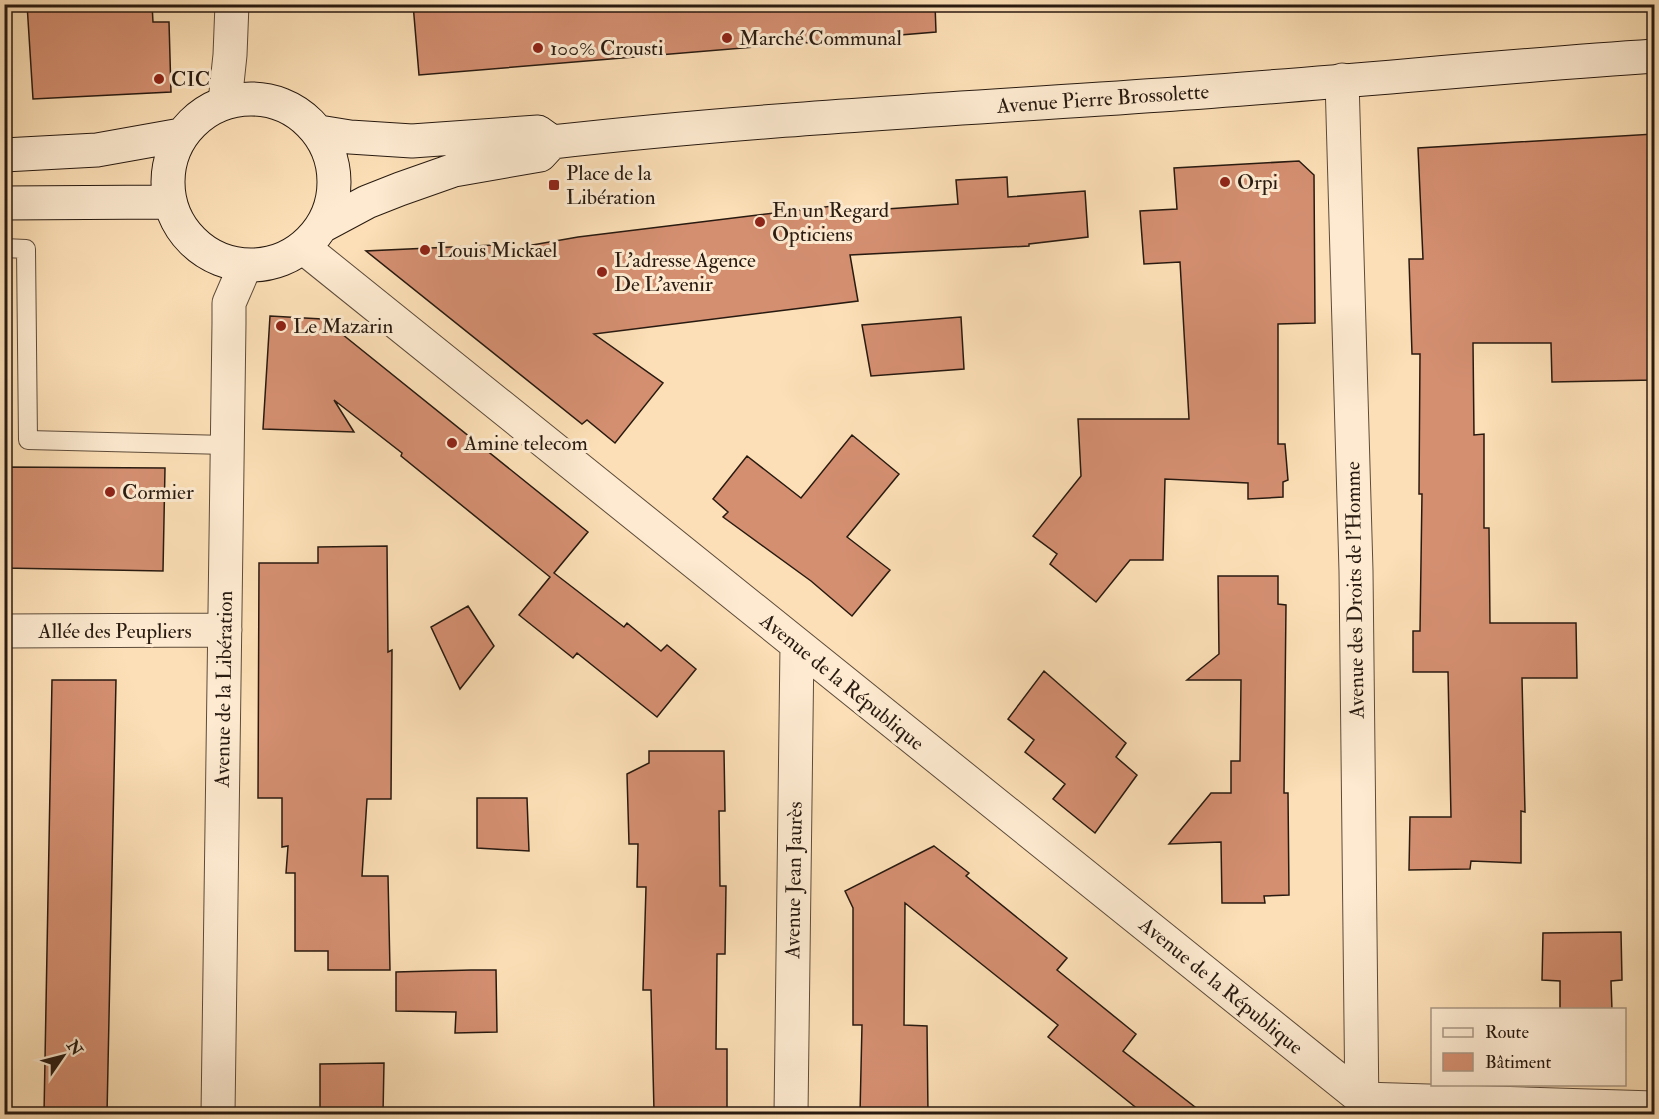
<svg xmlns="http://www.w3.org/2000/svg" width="1659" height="1119" font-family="'IM FELL Double Pica',serif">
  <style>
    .building { fill: #d48f71; stroke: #281a10; stroke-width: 1.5 }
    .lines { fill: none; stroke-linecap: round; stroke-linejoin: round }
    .service-casing { stroke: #5d4b3a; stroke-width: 20 }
    .minor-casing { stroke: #5d4b3a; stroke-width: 35 }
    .tertiary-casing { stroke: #5d4b3a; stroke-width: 35 }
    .secondary-casing { stroke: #281a10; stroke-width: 35 }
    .service { stroke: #fdead0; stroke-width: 18 }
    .minor { stroke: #fdead0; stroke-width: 33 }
    .tertiary { stroke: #fdead0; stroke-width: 33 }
    .secondary { stroke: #fdead0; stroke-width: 33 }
    .poi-dot { fill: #8f2418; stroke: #fdead0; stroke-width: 2 }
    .labels { text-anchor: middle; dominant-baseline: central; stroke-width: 6; stroke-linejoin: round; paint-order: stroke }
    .poi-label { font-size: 21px; fill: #281a10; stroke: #fdead0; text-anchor: start }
    .street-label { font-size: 21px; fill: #281a10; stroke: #fdead0 }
  </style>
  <rect width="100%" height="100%" fill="#fcdfb6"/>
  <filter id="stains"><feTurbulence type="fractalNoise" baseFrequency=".00333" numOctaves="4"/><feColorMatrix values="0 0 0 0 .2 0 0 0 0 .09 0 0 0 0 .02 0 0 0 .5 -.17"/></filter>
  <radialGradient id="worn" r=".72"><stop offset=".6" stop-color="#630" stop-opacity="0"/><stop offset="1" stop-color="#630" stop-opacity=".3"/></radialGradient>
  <path class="building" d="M 27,4 L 152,4 L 153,22 L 169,22 L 171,92 L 33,99 Z
    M 413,4 L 935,4 L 936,32 L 419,75 Z
    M 1654,134 L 1654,380 L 1552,382 L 1551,343 L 1473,343 L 1474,435 L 1484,434 L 1484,528 L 1489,528 L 1490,623 L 1576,623 L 1577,678 L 1522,678 L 1525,812 L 1521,811 L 1521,863 L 1471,861 L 1470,869 L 1409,870 L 1410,817 L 1451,817 L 1448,672 L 1413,672 L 1413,631 L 1420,631 L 1422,494 L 1419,494 L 1420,354 L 1412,354 L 1409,259 L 1423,259 L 1418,148 Z
    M 1299,161 L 1314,175 L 1315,323 L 1278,324 L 1278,444 L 1285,444 L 1288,480 L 1283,482 L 1283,497 L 1248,499 L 1248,483 L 1165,479 L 1163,560 L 1130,560 L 1096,602 L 1050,564 L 1057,554 L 1033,536 L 1081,476 L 1078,419 L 1189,419 L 1180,262 L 1144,264 L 1140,211 L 1177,209 L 1174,168 Z
    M 1007,177 L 1008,197 L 1085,191 L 1088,237 L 1029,244 L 1029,246 L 850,255 L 858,301 L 594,334 L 663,383 L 615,443 L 587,420 L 582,424 L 366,251 L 494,245 L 492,252 L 578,237 L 841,205 L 843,212 L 958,204 L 956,180 Z
    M 270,316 L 339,320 L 337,330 L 588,532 L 554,573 L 624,627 L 627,623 L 661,651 L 667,645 L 696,669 L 657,717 L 577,653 L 573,658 L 519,615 L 550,577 L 401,456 L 402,453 L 334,400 L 354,432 L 263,429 Z
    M 961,317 L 964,369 L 871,376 L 862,325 Z
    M 852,435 L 899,474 L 847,537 L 890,570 L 852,616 L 811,581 L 723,517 L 728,512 L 713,499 L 747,456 L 801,498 Z
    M 4,467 L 165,468 L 163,571 L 4,568 Z
    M 387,546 L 388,652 L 392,650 L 391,799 L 367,799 L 362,876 L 388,876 L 390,970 L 328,970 L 328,951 L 295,951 L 295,873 L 286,873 L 288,846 L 282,847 L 282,798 L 258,798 L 259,563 L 318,563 L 318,547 Z
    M 1218,576 L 1278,576 L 1278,604 L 1286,605 L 1284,793 L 1288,793 L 1289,895 L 1264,896 L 1265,903 L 1222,903 L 1221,842 L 1169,844 L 1211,793 L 1231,793 L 1231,761 L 1240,761 L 1241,680 L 1187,680 L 1219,654 Z
    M 468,606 L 494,646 L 460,689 L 431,627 Z
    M 1044,671 L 1126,743 L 1116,757 L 1137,775 L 1095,833 L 1053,799 L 1065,784 L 1025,752 L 1034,740 L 1008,719 Z
    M 52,680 L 116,680 L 107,1114 L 44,1114 Z
    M 649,751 L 724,751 L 725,811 L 719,811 L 720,886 L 726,886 L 725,954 L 717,954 L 716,1049 L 727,1049 L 727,1114 L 662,1114 L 662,1110 L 654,1111 L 651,990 L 643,990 L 646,887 L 637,887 L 638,844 L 629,844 L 627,774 L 649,763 Z
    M 477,798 L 527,798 L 529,851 L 477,848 Z
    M 934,846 L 969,873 L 966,876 L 1067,958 L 1057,970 L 1136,1034 L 1123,1051 L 1204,1114 L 1144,1114 L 1048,1037 L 1058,1025 L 905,903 L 904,1025 L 927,1026 L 928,1114 L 860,1114 L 862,1025 L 853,1025 L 853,908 L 845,891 Z
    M 1621,932 L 1622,980 L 1611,981 L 1612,1010 L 1560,1010 L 1560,981 L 1542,980 L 1543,933 Z
    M 471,970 L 496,970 L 497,1032 L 455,1033 L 456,1012 L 396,1011 L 396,972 Z
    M 384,1063 L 383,1114 L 320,1114 L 320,1064 Z"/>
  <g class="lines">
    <defs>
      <path id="service" d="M 4,248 L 26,249 L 28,440 L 226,445"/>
      <path id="minor" d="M 1342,80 L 1356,571 L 1362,1113
        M 304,248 L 1381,1114
        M 4,631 L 225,630
        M 1363,1099 L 1654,1108
        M 218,1114 L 229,323 L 229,303 L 245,266
        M 791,1114 L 797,645"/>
      <path id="tertiary" d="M 225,102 L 230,55 L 232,4"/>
      <path id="secondary" d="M168 182a83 83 0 1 1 166 0a83 83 0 1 1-166 0Z
        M 319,132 L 350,137 L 412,141 L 538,132 L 552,142
        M 4,155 L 97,150 L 181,135
        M 4,203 L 169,202
        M 324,225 L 367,202 L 400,189 L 454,170 L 540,155 L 552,142 C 754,119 958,109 1161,95 C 1326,84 1490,67 1654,56"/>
    </defs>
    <use href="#service" class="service-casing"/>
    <use href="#minor" class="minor-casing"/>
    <use href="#tertiary" class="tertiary-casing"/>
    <use href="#secondary" class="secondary-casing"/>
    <use href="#service" class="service"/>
    <use href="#minor" class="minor"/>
    <use href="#tertiary" class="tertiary"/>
    <use href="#secondary" class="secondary"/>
  </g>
  <g class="poi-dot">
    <circle cx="727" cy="38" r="6"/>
    <circle cx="538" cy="48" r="6"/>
    <circle cx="159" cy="79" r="6"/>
    <circle cx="1225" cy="182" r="6"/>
    <rect x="548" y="179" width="12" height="12" rx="3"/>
    <circle cx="760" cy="222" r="6"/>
    <circle cx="425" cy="250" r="6"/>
    <circle cx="602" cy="272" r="6"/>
    <circle cx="281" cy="326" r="6"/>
    <circle cx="452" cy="443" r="6"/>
    <circle cx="110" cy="492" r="6"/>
  </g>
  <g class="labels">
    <g class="poi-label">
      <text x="739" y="38">Marché Communal</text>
      <text x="550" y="48">100% Crousti</text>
      <text x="171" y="79">CIC</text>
      <text x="566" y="173">Place de la<tspan x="566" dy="24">Libération</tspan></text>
      <text x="1237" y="182">Orpi</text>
      <text x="772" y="210">En un Regard<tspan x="772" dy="24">Opticiens</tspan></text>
      <text x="437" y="250">Louis Mickael</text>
      <text x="614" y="260">L'adresse Agence<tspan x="614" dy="24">De L'avenir</tspan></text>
      <text x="293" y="326">Le Mazarin</text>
      <text x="464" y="443">Amine telecom</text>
      <text x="122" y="492">Cormier</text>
    </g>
    <g class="street-label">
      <text transform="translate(1103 99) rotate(-4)">Avenue Pierre Brossolette</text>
      <text transform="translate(1355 590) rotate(-91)">Avenue des Droits de l'Homme</text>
      <text x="115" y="631">Allée des Peupliers</text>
      <text transform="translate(842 682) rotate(39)">Avenue de la République</text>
      <text transform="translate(224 689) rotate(-89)">Avenue de la Libération</text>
      <text transform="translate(794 880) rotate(-89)">Avenue Jean Jaurès</text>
      <text transform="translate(1221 986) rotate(39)">Avenue de la République</text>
    </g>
  </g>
  <rect width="1659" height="1119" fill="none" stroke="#fcdfb6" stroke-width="24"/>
  <rect x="6" y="6" width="1647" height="1107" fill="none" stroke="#281a10" stroke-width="3"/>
  <rect x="12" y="12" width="1635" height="1095" fill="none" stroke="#281a10" stroke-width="1.5"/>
  <rect x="1431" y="1008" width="195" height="78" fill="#fdead0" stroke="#a89783" stroke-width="1.5"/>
  <rect x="1443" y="1028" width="30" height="9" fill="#fdead0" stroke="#a89783" stroke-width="1.5"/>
  <text x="1485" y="1038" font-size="18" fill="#281a10">Route</text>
  <rect x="1443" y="1053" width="30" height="18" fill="#d48f71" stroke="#a89783" stroke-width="1.5"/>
  <text x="1485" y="1068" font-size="18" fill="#281a10">Bâtiment</text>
  <g transform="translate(63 1056) rotate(55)" stroke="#fdead0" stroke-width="4.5" paint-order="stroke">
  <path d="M0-4.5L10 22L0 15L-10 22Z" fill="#281a10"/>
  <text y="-9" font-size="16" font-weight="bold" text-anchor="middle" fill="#281a10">N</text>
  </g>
  <rect width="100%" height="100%" filter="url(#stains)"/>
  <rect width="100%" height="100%" fill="url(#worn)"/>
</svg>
